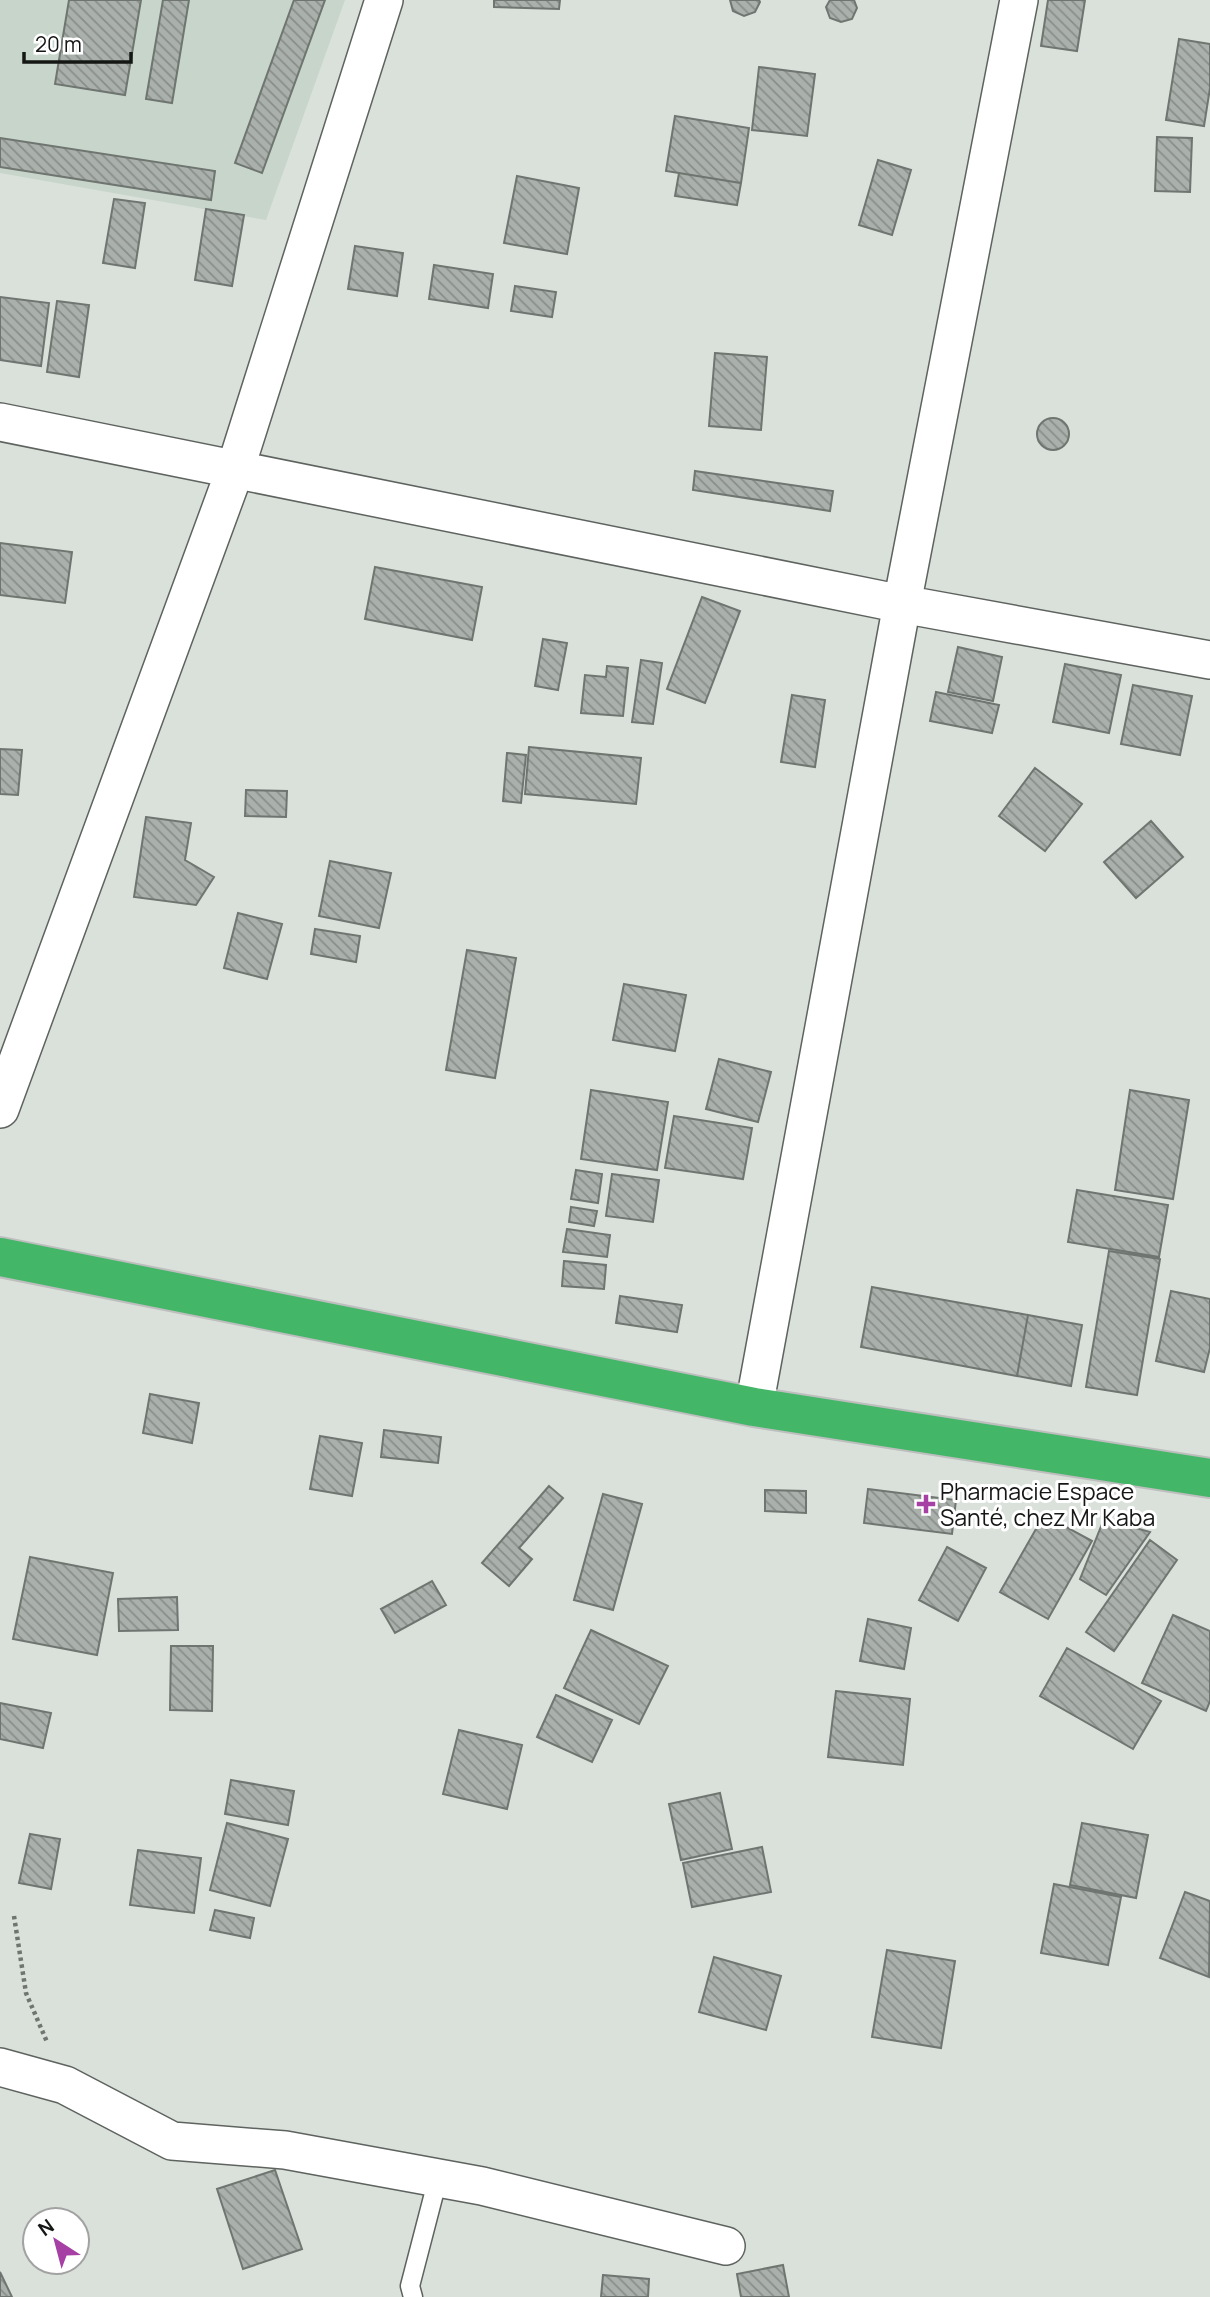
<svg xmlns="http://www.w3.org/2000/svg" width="1210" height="2297" font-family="Manrope,sans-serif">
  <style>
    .built { fill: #c8d5cb }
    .building { fill: url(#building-back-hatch); stroke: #6f7570; stroke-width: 2 }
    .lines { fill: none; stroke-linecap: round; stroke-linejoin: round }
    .lane-casing { stroke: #5e635f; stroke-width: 21 }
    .street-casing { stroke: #5e635f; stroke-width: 40 }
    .highway-casing { stroke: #bdbebd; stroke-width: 42 }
    .path { stroke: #717571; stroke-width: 4.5; stroke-dasharray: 3.5 3.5; stroke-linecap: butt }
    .lane { stroke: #fff; stroke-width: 18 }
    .street { stroke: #fff; stroke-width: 37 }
    .highway { stroke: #43b668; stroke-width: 38 }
    .poi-dot { fill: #a640a4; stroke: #fff; stroke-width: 2.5 }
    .labels { text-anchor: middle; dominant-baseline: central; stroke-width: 6; stroke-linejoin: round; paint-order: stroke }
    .poi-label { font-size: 23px; fill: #151715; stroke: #fff; text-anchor: start }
  </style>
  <defs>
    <pattern id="building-back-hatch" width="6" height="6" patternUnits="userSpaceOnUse" patternTransform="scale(1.75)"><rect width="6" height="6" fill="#aab0ab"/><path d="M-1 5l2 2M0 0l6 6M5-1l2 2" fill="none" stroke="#898e8a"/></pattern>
  </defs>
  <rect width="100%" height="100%" fill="#dae1db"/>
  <path class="built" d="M 0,0 L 345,0 L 266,220 L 0,173 Z"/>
  <path class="building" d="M 69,0 L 141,0 L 125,95 L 55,84 Z
    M 163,0 L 189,0 L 172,103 L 146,99 Z
    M 294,0 L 325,0 L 262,173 L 235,163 Z
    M 494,0 L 560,0 L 559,9 L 494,7 Z
    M 730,0 L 759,0 L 760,2 L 755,12 L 744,16 L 733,11 Z
    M 830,0 L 854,0 L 857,8 L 852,19 L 841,22 L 830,18 L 826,7 Z
    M 1048,0 L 1085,0 L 1077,51 L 1041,46 Z
    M 1179,39 L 1210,44 L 1210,88 L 1204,126 L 1166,120 Z
    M 759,67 L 815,74 L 807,136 L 752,130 Z
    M 675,116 L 749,128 L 741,183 L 666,171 Z
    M 1157,137 L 1192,138 L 1190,192 L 1155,191 Z
    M 0,138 L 215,171 L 211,200 L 0,167 Z
    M 878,160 L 911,170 L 892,235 L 859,225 Z
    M 679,173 L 741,183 L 737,205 L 675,196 Z
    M 517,176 L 579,188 L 567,254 L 504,243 Z
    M 114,199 L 145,203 L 135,268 L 103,263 Z
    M 206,209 L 244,215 L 232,286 L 195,280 Z
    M 355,246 L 403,253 L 397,296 L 348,289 Z
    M 434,265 L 493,274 L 488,308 L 429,299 Z
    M 515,286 L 556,292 L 552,317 L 511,311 Z
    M 0,297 L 49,303 L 41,366 L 0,360 Z
    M 57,301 L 89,305 L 79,377 L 47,372 Z
    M 715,353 L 767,357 L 761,430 L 709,426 Z
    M1037 434a16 16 0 1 1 32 0a16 16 0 1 1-32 0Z
    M 695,471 L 833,491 L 830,511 L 693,490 Z
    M 0,543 L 72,552 L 65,603 L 0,595 Z
    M 375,567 L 482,587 L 472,640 L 365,619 Z
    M 702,597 L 740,611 L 705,703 L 667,689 Z
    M 543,639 L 567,643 L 558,690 L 535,686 Z
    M 958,647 L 1002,657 L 993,701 L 948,692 Z
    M 641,660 L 662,663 L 653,724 L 632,722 Z
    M 1065,664 L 1121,675 L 1109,733 L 1053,722 Z
    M 607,666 L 628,668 L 623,716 L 581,713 L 585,675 L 606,677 Z
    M 1133,685 L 1192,696 L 1180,755 L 1121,744 Z
    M 936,692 L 999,705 L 992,733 L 930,721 Z
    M 792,695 L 825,700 L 815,767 L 781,762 Z
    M 529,747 L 641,758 L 636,804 L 525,794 Z
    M 0,749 L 22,750 L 18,795 L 0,794 Z
    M 507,753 L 526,755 L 521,803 L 503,801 Z
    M 1035,768 L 1082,804 L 1045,851 L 999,816 Z
    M 246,790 L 287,791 L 286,817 L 245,816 Z
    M 146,817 L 191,823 L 185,860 L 214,877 L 196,905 L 134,897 Z
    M 1151,821 L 1183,857 L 1136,898 L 1104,862 Z
    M 330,861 L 391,873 L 379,928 L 319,916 Z
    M 238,913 L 282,924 L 267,979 L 224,968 Z
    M 315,929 L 360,936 L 356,962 L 311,954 Z
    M 467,950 L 516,958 L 495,1078 L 446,1070 Z
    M 624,984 L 686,995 L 675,1051 L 613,1040 Z
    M 719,1059 L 771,1072 L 758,1122 L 706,1109 Z
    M 591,1090 L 668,1102 L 657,1170 L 581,1159 Z
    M 1130,1090 L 1189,1100 L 1173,1199 L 1115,1190 Z
    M 674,1116 L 752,1128 L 743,1179 L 665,1168 Z
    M 576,1170 L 602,1174 L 598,1203 L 571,1199 Z
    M 612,1174 L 659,1180 L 653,1222 L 606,1216 Z
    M 1077,1190 L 1168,1205 L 1159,1257 L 1068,1242 Z
    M 571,1207 L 597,1211 L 594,1226 L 569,1222 Z
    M 567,1229 L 610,1235 L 607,1257 L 563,1252 Z
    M 1109,1251 L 1160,1259 L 1137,1395 L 1086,1387 Z
    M 564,1261 L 606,1265 L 604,1289 L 562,1286 Z
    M 872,1287 L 1028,1315 L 1017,1376 L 861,1347 Z
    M 1171,1291 L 1210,1299 L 1210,1348 L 1204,1372 L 1156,1361 Z
    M 620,1296 L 682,1305 L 677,1332 L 616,1323 Z
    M 1028,1315 L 1082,1325 L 1071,1386 L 1017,1376 Z
    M 150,1394 L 199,1403 L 192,1443 L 143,1433 Z
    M 384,1430 L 441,1437 L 438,1463 L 381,1457 Z
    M 320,1436 L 362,1443 L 352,1496 L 310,1489 Z
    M 549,1486 L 563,1498 L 519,1548 L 532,1559 L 509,1586 L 482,1563 Z
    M 868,1489 L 956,1500 L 952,1534 L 864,1523 Z
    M 765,1490 L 806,1491 L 806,1513 L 765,1511 Z
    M 603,1494 L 642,1504 L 613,1610 L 574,1600 Z
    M 1044,1515 L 1092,1541 L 1048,1619 L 1000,1592 Z
    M 1104,1519 L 1150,1532 L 1106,1595 L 1080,1579 Z
    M 1150,1540 L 1177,1560 L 1114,1651 L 1086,1632 Z
    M 947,1547 L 986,1568 L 958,1621 L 919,1600 Z
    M 30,1557 L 113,1573 L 97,1655 L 13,1639 Z
    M 432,1581 L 446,1605 L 395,1633 L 381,1609 Z
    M 177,1597 L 178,1630 L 119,1631 L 118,1599 Z
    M 1173,1615 L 1210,1631 L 1210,1701 L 1206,1711 L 1142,1683 Z
    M 868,1619 L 911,1628 L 904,1669 L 860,1661 Z
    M 591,1630 L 668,1666 L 639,1724 L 564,1688 Z
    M 171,1646 L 213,1646 L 212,1711 L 170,1710 Z
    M 1067,1648 L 1161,1701 L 1133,1749 L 1040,1696 Z
    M 836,1691 L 910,1699 L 903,1765 L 828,1757 Z
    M 556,1695 L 612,1720 L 592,1762 L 537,1737 Z
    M 0,1703 L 51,1713 L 43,1748 L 0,1739 Z
    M 459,1730 L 522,1745 L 507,1809 L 443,1794 Z
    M 231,1780 L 294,1791 L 288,1825 L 225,1814 Z
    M 720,1793 L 732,1849 L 681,1860 L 669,1804 Z
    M 227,1823 L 288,1839 L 270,1906 L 210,1890 Z
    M 1082,1823 L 1148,1835 L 1136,1898 L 1070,1885 Z
    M 30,1834 L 60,1839 L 51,1889 L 19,1883 Z
    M 762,1847 L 771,1892 L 692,1907 L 683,1863 Z
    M 138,1850 L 201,1858 L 194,1913 L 130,1905 Z
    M 1054,1884 L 1121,1897 L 1108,1965 L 1041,1953 Z
    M 1185,1892 L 1210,1901 L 1209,1977 L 1160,1958 Z
    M 215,1910 L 254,1918 L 250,1938 L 210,1930 Z
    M 887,1950 L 955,1961 L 941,2048 L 872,2037 Z
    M 714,1957 L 781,1976 L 766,2030 L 699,2012 Z
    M 275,2170 L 302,2249 L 243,2269 L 217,2189 Z
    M 783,2265 L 789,2297 L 741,2297 L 737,2274 Z
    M 0,2272 L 12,2297 L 0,2297 Z
    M 603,2275 L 649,2279 L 648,2297 L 601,2297 Z"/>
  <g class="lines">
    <defs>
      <path id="lane" d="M 413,2297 L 410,2286 L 438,2178"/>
      <path id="street" d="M 0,422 L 902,604 L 1210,660
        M 0,1109 L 235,470 L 384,0
        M 754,1407 L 902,604 L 1019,0
        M 0,2067 L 65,2085 L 172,2141 L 285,2150 L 482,2186 L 726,2246"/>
      <path id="highway" d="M 0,1257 L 754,1407 L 1210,1478"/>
    </defs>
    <use href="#lane" class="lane-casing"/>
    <use href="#street" class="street-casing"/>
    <use href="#highway" class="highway-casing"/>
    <path class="path" d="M 14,1916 L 26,1993 L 47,2042"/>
    <use href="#lane" class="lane"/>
    <use href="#street" class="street"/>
    <use href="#highway" class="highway"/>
  </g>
  <path class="poi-dot" d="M922.5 1493.5h7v7h7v7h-7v7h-7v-7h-7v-7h7z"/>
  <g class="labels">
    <g class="poi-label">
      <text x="940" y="1491">Pharmacie Espace<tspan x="940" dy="26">Santé, chez Mr Kaba</tspan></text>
    </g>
  </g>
  <g transform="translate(56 2241) rotate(324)"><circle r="33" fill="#ffffff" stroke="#a1a2a1" stroke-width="2"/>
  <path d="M0-5L12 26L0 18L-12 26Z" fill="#a640a4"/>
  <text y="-10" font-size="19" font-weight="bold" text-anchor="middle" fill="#151715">N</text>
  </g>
  <path d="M24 52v10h107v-10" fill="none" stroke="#151715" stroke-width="3.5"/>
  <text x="35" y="52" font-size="21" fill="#151715" stroke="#ffffff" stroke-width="5" paint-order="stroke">20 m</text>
</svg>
